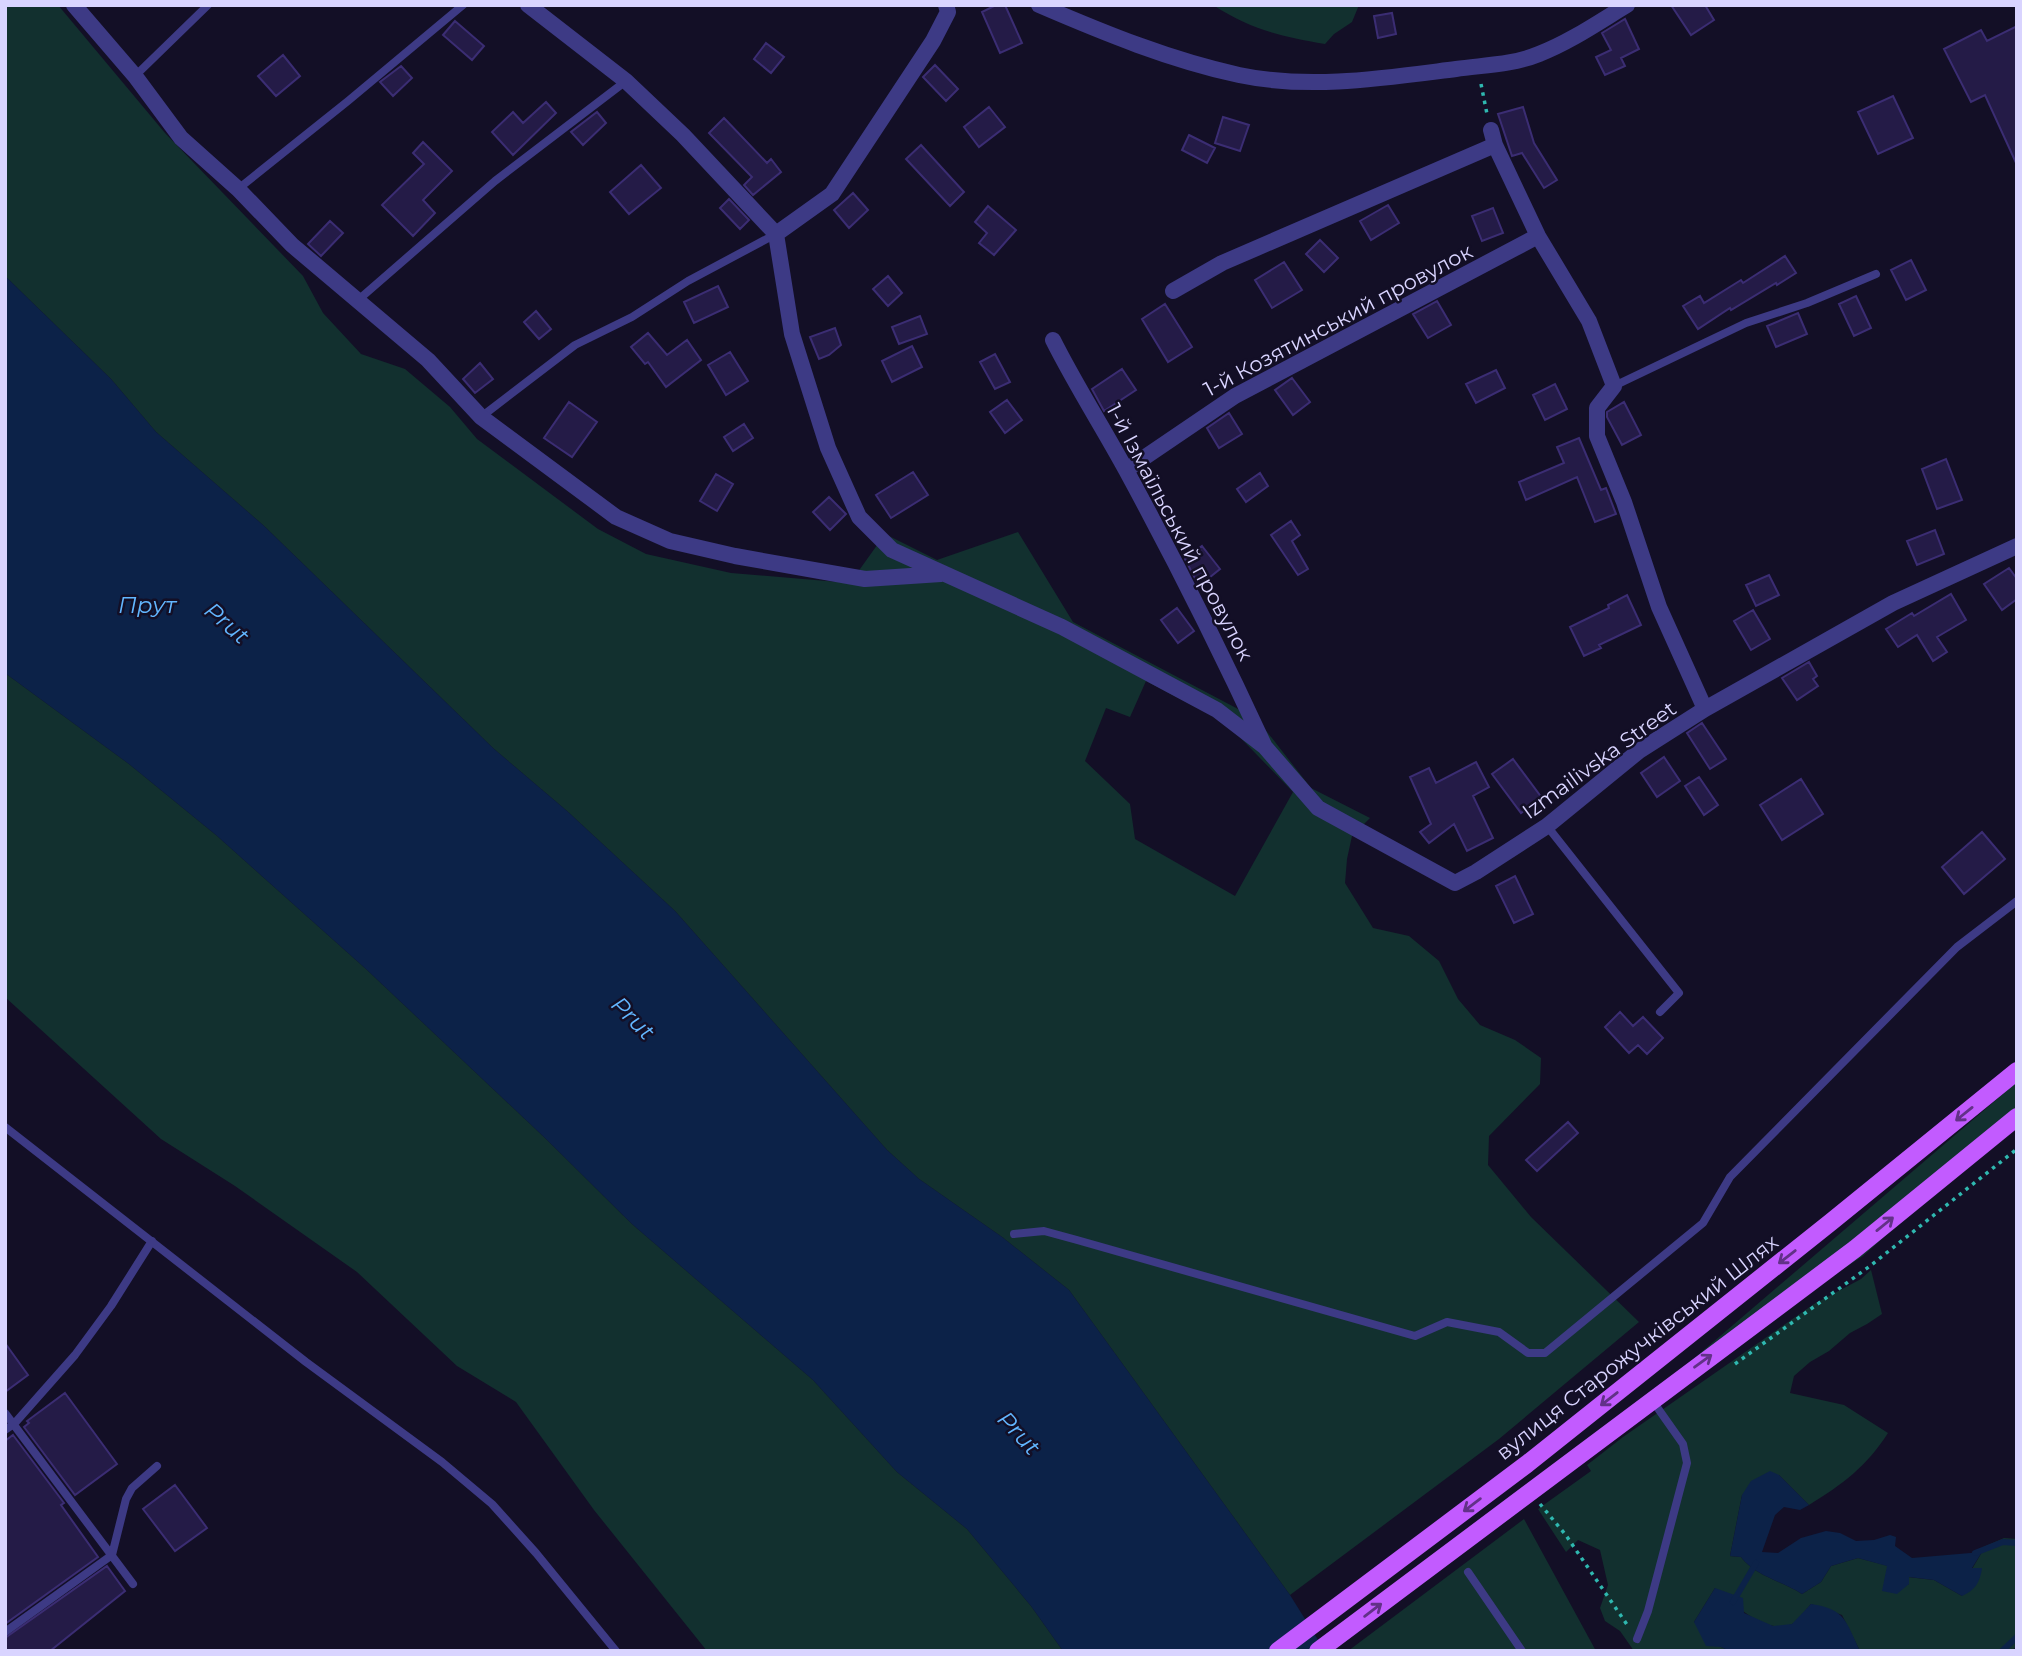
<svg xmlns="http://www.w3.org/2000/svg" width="2022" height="1656" font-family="Montserrat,sans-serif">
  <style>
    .green { fill: #12302f; fill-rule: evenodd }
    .water { fill: #0c2248 }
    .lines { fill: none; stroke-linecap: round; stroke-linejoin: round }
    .stream { stroke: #0c2248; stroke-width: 6 }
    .building { fill: #241b47; stroke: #3b2d73; stroke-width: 2 }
    .path { stroke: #2fb8b0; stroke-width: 3.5; stroke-dasharray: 3.5 5; stroke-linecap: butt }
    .lane { stroke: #3d3a85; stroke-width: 8 }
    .street { stroke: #3d3a85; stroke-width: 16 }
    .primary { stroke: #c25bff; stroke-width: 18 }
    .oneway { stroke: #623188 }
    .labels { text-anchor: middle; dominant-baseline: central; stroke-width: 5; stroke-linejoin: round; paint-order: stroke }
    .street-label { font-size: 21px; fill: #d9d4ff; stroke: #130f26 }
    .water-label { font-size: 23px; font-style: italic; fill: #62b6ff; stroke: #130f26 }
  </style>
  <rect width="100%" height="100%" fill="#130f26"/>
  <path class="green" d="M 5,5 L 58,5 L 165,133 L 303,276 L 323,313 L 361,354 L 405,369 L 450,407 L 477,439 L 598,529 L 646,554 L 731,573 L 850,583 L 885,534 L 937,560 L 1018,532 L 1073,622 L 1257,719 L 1311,788 L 1370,818 L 1352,836 L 1347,859 L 1345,883 L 1373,928 L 1409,936 L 1439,961 L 1458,999 L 1480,1025 L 1515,1040 L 1541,1058 L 1540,1084 L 1489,1136 L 1488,1165 L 1531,1217 L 1639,1322 L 1499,1439 L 1290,1595 L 1069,1290 L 1002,1237 L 919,1179 L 887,1150 L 675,911 L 567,811 L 494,749 L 263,525 L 156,432 L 111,379 L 5,276 ZM 1146,681 L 1226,723 L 1293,792 L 1235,896 L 1135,839 L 1130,804 L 1085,761 L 1106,708 L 1130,717 Z
    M 1213,5 L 1359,5 L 1352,22 L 1334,34 L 1325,44 C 1280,36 1252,30 1213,5 Z
    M 5,673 L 129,764 L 216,835 L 366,969 L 544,1137 L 632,1224 L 813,1380 L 897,1472 L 967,1529 L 1031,1606 L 1063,1651 L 707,1651 L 594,1510 L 516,1402 L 457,1366 L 357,1272 L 235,1186 L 161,1139 L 5,997 Z
    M 2017,1082 L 2017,1116 L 1863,1256 L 1656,1391 Z
    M 1871,1270 L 1882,1314 L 1867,1324 L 1850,1333 L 1829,1351 L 1810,1362 L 1794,1376 L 1790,1393 L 1844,1405 L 1888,1433 C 1866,1467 1843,1484 1809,1505 L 1779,1475 L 1742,1495 L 1730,1556 L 1741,1557 C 1755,1576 1782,1581 1802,1594 L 1821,1582 L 1831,1566 L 1858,1558 L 1888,1566 L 1883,1591 L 1909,1584 L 1908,1577 L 1934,1580 L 1962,1596 L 1972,1569 L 1982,1552 L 1981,1548 L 2004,1538 L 2017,1539 L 2017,1646 L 2011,1651 L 1860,1651 L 1842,1615 L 1811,1604 C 1806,1609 1799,1621 1792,1624 C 1767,1636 1732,1603 1715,1588 L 1694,1622 L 1721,1647 L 1730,1651 L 1634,1651 L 1620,1631 L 1605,1621 L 1600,1608 L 1608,1585 L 1600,1550 L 1578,1540 L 1566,1552 L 1538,1509 L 1591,1471 L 1587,1465 L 1623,1437 L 1814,1304 L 1861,1279 Z
    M 1524,1519 L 1596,1651 L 1348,1651 Z"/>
  <path class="water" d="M 5,276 L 111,379 L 156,432 L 263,525 L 494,749 L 567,811 L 675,911 L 887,1150 L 919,1179 L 1002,1237 L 1069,1290 L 1290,1595 L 1325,1651 L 1063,1651 L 1031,1606 L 967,1529 L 897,1472 L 813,1380 L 632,1224 L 544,1137 L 366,969 L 216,835 L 129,764 L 5,673 Z
    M 1770,1471 L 1779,1475 L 1809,1505 L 1800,1510 L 1784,1507 L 1775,1515 L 1762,1552 L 1778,1553 L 1801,1538 L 1826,1531 L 1840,1533 L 1856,1541 L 1874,1540 L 1890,1535 L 1896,1537 L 1895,1546 L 1912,1558 L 1982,1552 L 1972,1568 L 1982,1568 C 1980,1583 1975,1590 1962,1596 L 1934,1580 L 1909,1577 L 1909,1584 L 1897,1594 L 1882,1591 L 1887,1566 L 1858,1558 L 1831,1566 L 1821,1582 L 1802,1594 C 1782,1581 1755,1576 1741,1557 L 1730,1556 L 1742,1495 L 1751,1481 Z
    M 1715,1588 L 1743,1598 L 1744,1613 L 1773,1626 L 1792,1624 L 1811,1604 C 1846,1609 1846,1622 1860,1651 L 1730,1651 L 1721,1647 L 1706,1646 L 1694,1622 Z"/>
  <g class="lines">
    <path class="stream" d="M 1975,1553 L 2003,1542 L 2017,1543
      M 1733,1602 L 1756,1563
      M 2002,1651 L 2017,1637"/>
  </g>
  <path class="building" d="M 996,5 L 1005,5 L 1022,43 L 1000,53 L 982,12 Z
    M 1671,5 L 1705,5 L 1714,20 L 1691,35 Z
    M 1392,13 L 1396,34 L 1378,38 L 1374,16 Z
    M 1625,19 L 1639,49 L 1621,58 L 1625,66 L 1605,75 L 1596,57 L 1611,50 L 1602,33 Z
    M 455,21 L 484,46 L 472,60 L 443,35 Z
    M 2017,26 L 2017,165 L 1985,95 L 1971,102 L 1944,49 L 1981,30 L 1987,41 Z
    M 766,43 L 784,57 L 771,73 L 754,59 Z
    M 283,55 L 300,76 L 276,96 L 258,76 Z
    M 935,65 L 958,89 L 946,101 L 923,77 Z
    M 401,66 L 412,78 L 393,96 L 380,82 Z
    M 1893,96 L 1913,138 L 1878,154 L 1858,112 Z
    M 546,102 L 556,113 L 513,155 L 492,132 L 513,112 L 523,123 Z
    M 989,107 L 1005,127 L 979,147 L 964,127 Z
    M 1523,107 L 1534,143 L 1557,180 L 1544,188 L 1522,153 L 1512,156 L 1498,114 Z
    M 597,112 L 606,123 L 583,145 L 571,132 Z
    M 1223,117 L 1249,125 L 1240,151 L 1215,143 Z
    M 724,118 L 767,163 L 771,159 L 781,172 L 753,195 L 744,185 L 752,177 L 709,133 Z
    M 1189,135 L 1215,148 L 1207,163 L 1182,150 Z
    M 423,142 L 452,171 L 423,200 L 435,213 L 413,236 L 382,205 L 424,164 L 413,153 Z
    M 921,145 L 964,192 L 950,206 L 906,159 Z
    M 641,165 L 661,188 L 629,214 L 610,192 Z
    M 853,193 L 868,210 L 849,228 L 834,210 Z
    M 729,199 L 749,220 L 740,229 L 720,208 Z
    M 1388,205 L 1399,223 L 1371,240 L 1360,221 Z
    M 988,206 L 1016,230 L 994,255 L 979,243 L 987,233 L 975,222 Z
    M 1493,208 L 1503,233 L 1482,241 L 1472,216 Z
    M 330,221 L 343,233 L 321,256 L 308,244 Z
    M 1320,240 L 1338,258 L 1324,272 L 1306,254 Z
    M 1785,256 L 1796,273 L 1777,285 L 1776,283 L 1731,310 L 1730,308 L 1698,329 L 1683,306 L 1700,296 L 1704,303 L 1741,280 L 1743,283 Z
    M 1911,260 L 1926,290 L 1906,300 L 1891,270 Z
    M 1284,262 L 1302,290 L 1272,308 L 1255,280 Z
    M 888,276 L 902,293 L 888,306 L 873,289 Z
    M 718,286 L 728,307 L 694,323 L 684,302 Z
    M 1856,296 L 1871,328 L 1854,336 L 1839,304 Z
    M 1437,301 L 1451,325 L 1428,338 L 1413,314 Z
    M 1165,304 L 1192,347 L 1168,362 L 1142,319 Z
    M 536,311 L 551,329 L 539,339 L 524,322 Z
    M 1798,313 L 1807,334 L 1776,347 L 1767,326 Z
    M 920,316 L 927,334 L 899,344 L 892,327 Z
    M 835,328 L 841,345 L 829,355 L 819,359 L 810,337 Z
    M 648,333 L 667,355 L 687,340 L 701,360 L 666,387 L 648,362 L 645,364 L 631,347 Z
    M 912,346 L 922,367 L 892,382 L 882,361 Z
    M 730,352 L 748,381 L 726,395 L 708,365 Z
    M 995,354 L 1010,382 L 995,389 L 980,362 Z
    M 480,363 L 493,379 L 475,393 L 463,379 Z
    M 1122,369 L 1136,390 L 1104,411 L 1092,389 Z
    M 1496,370 L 1505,388 L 1476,403 L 1466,384 Z
    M 1292,378 L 1310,402 L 1293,415 L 1275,390 Z
    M 1555,384 L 1567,409 L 1545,420 L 1533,395 Z
    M 1007,400 L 1022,420 L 1005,433 L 990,412 Z
    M 569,402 L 597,422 L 572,457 L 544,438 Z
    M 1624,402 L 1641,435 L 1622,445 L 1607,417 L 1607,412 Z
    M 1229,413 L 1242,434 L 1219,448 L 1207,428 Z
    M 744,424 L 753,438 L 733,451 L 724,437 Z
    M 1579,438 L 1601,490 L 1606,488 L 1616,514 L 1595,522 L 1577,477 L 1526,500 L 1519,482 L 1564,463 L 1557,447 Z
    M 1946,459 L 1962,500 L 1937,509 L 1922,469 Z
    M 913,472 L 928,495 L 891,518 L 876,495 Z
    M 1260,473 L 1268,486 L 1246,502 L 1237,489 Z
    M 716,474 L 733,484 L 717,511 L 700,501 Z
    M 829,497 L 846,514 L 830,530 L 813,512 Z
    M 1291,521 L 1300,535 L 1292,541 L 1308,569 L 1298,575 L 1271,535 Z
    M 1935,530 L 1944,554 L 1917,565 L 1907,541 Z
    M 1202,546 L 1220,569 L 1199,586 L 1185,559 Z
    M 2009,568 L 2017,579 L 2017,599 L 2002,610 L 1984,584 Z
    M 1769,575 L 1779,595 L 1756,606 L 1746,585 Z
    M 1951,594 L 1966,620 L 1937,637 L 1947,652 L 1933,661 L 1917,635 L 1898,647 L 1886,629 L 1912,613 L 1914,616 Z
    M 1627,595 L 1641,625 L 1599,645 L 1601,648 L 1584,656 L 1570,627 L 1609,608 L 1608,605 Z
    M 1177,608 L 1194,631 L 1178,643 L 1161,620 Z
    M 1753,610 L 1770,639 L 1751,650 L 1734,621 Z
    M 1809,662 L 1817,676 L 1813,679 L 1818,686 L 1797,700 L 1782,678 Z
    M 1702,723 L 1726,759 L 1710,769 L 1687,733 Z
    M 1664,757 L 1680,781 L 1657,797 L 1641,773 Z
    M 1513,759 L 1542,798 L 1521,813 L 1492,774 Z
    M 1476,762 L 1489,787 L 1473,796 L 1493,838 L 1467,851 L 1454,824 L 1429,843 L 1420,832 L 1431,824 L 1410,777 L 1429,768 L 1436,783 Z
    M 1699,777 L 1718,805 L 1704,815 L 1685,786 Z
    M 1801,779 L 1823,814 L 1782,840 L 1760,805 Z
    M 1982,832 L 2005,859 L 1964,894 L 1942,867 Z
    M 1515,876 L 1533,914 L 1514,923 L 1496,886 Z
    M 1620,1012 L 1633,1026 L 1643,1017 L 1663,1038 L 1647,1054 L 1638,1045 L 1629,1053 L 1605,1027 Z
    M 1568,1122 L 1578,1133 L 1537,1171 L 1526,1160 Z
    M 5,1343 L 28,1375 L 5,1392 Z
    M 65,1393 L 117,1464 L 75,1495 L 24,1427 L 29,1423 L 27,1421 Z
    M 13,1435 L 64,1503 L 61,1505 L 98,1557 L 5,1624 L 5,1441 Z
    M 175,1485 L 207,1528 L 175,1551 L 143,1509 Z
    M 107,1566 L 125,1591 L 50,1651 L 5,1651 L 5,1638 Z"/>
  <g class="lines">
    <path class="path" d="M 1481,84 L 1487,114
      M 1735,1364 L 1870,1266 L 2017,1149
      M 1540,1504 L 1565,1534 L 1628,1626"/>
    <path class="lane" d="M 135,76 L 208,5
      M 238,189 L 348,101 L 463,5
      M 357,301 L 495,181 L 626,81
      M 1614,386 L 1746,323 L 1807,303 L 1876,274
      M 481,417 L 575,345 L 632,317 L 688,281 L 776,234
      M 1547,826 L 1679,993 L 1660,1012
      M 5,1127 L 306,1362 L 442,1462 L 492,1504 L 536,1553 L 616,1651
      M 1014,1234 L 1044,1231 L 1077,1240 L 1415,1336 L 1447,1322 L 1499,1332 L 1528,1353 L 1545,1353 L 1703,1223 L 1730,1177 L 1957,947 L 2017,901
      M 5,1413 L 133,1584
      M 5,1430 L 14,1424 L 75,1355 L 111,1306 L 152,1241
      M 1468,1572 L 1522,1651
      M 5,1632 L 112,1555 L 126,1499 L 132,1488 L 157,1466
      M 1637,1639 L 1648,1611 L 1687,1463 L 1683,1444 L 1652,1400"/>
    <path class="street" d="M 74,5 L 135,76 L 181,138 L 238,189 L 292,245 L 428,360 L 481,417 L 616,517 L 670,541 L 735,556 L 865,579 L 941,574
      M 528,5 L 626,81 L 683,135 L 776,234 L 792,334 L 828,448 L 859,517 L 892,550 L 1062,627 L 1217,710 L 1265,747 L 1318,808 L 1455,883 L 1476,872 L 1547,826 L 1639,751 L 1705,709 L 1893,603 L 2017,546
      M 1039,5 C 1104,33 1170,60 1239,75 C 1310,90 1385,78 1456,69 C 1484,65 1512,65 1539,54 C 1570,42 1599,22 1627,5
      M 1491,130 L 1495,145 L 1538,236 L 1589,321 L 1614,386 L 1597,408 L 1597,436 L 1624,502 L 1659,607 L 1705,709
      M 776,234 L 832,194 L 933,41 L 948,12 L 946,5
      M 1173,291 L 1222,263 L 1495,145
      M 1053,340 C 1075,384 1102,426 1126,470 C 1175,560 1221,652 1264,745
      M 1126,470 L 1235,396 L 1538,236"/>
    <path class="primary" d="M 1278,1651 L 1527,1464 L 1831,1222 L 2017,1071
      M 1318,1651 L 1855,1249 L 2017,1117"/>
  </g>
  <defs><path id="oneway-shaft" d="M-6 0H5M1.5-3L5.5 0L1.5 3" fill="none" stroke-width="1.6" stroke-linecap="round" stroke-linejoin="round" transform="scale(1.75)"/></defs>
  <g class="oneway">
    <use href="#oneway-shaft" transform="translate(1964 1114) rotate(141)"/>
    <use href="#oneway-shaft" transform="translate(1885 1224) rotate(-39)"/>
    <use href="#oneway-shaft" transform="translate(1787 1257) rotate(142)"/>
    <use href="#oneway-shaft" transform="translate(1703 1361) rotate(-36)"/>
    <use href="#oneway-shaft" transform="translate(1609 1399) rotate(142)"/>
    <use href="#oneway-shaft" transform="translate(1472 1505) rotate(143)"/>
    <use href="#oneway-shaft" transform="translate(1373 1610) rotate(-37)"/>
  </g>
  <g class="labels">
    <g class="street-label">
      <text transform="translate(1338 320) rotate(-28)">1-й Козятинський провулок</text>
      <text transform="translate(1180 532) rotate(62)">1-й Ізмаїльський провулок</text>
      <text transform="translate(1599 760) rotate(-36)">Izmailivska Street</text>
      <text transform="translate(1637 1347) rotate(-38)">вулиця Старожучківський Шлях</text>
    </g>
    <g class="water-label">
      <text x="147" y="605">Прут</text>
      <text transform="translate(227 623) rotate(41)">Prut</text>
      <text transform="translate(633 1018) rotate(45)">Prut</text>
      <text transform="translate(1019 1433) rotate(47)">Prut</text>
    </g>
  </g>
  <rect width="2022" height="1656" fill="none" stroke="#d9d4ff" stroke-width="14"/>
</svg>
